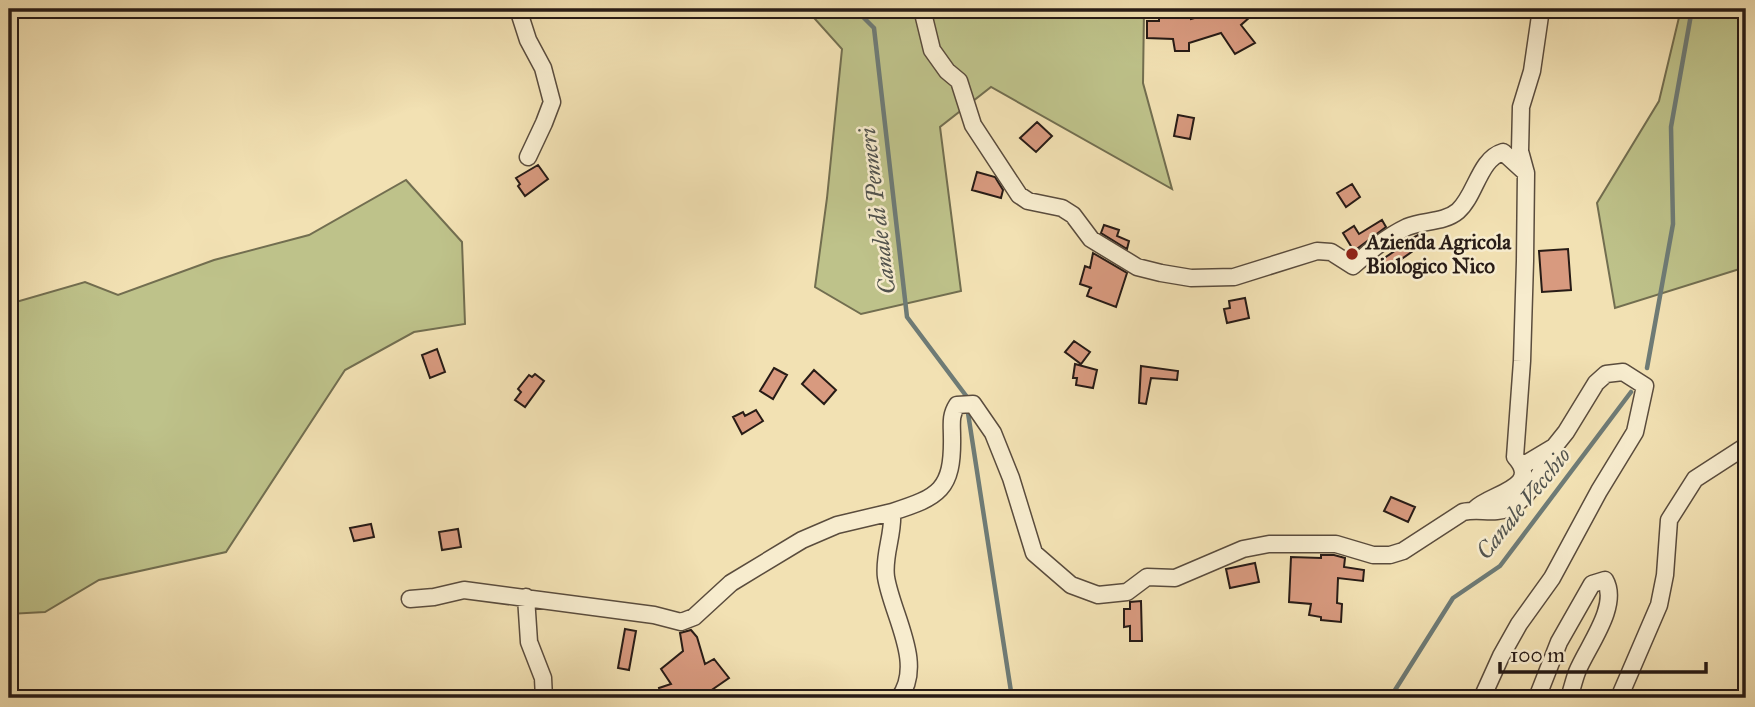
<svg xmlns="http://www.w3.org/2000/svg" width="1755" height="707" font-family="'IM FELL Great Primer',serif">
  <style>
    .green { fill: #bec28a; stroke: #726e50; stroke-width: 2 }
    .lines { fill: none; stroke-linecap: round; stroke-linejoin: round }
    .stream { stroke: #6e7b76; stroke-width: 4.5 }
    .building { fill: #d89a7f; stroke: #271b16; stroke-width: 2 }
    .street-casing { stroke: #5a4c3d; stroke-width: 19 }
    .street { stroke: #f7ecce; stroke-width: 16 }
    .poi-dot { fill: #8f2418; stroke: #f7ecce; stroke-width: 2.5 }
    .labels { text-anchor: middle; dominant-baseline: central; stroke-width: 5; stroke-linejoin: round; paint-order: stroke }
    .poi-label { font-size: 21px; font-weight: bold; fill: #271b16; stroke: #f7ecce; text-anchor: start }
    .water-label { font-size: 23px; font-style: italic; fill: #51534e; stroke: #f7ecce }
  </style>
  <rect width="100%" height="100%" fill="#f2e1b3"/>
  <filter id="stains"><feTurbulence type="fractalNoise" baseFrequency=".00286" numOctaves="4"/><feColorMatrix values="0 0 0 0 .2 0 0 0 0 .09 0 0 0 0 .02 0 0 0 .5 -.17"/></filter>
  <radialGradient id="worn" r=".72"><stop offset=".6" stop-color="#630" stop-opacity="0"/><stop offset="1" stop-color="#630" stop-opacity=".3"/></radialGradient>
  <path class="green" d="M 806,9 L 1144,9 L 1143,83 L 1172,189 L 991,87 L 940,127 L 961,291 L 861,314 L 815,287 L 827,198 L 842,49 Z
    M 1681,9 L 1746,9 L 1746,267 L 1615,308 L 1597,203 L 1659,101 Z
    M 406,180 L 462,242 L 465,324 L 414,332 L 345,370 L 226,552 L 99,580 L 45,612 L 9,614 L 9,304 L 85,282 L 118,295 L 214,260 L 309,235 Z"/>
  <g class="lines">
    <path class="stream" d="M 855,9 L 874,28 L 907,317 L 967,397
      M 1647,368 L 1673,224 L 1671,127 L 1692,9
      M 968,413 L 1012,698
      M 1390,698 L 1453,598 L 1500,566 L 1631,392"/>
  </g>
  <path class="building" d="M 1171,9 L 1182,9 L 1182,12 L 1190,12 L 1191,19 L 1227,9 L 1259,9 L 1241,25 L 1255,43 L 1235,54 L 1221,33 L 1189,43 L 1189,51 L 1175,51 L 1173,39 L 1147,38 L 1147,21 L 1159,21 L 1159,12 L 1171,12 Z
    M 1178,115 L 1194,118 L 1190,139 L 1174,136 Z
    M 1037,122 L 1052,136 L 1036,152 L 1020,138 Z
    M 538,165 L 548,179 L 525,196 L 518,186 L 520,184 L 516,178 Z
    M 977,172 L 995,177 L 1003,190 L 1001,198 L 972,190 Z
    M 1352,184 L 1360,197 L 1346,207 L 1337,193 Z
    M 1382,220 L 1386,227 L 1354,251 L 1343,233 L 1354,226 L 1359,234 Z
    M 1104,225 L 1119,230 L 1117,236 L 1129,241 L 1127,249 L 1101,233 Z
    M 1418,235 L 1423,244 L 1383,272 L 1377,263 L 1402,246 L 1401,244 Z
    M 1568,249 L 1571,290 L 1542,292 L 1539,251 Z
    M 1093,253 L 1127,273 L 1116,307 L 1087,296 L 1090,288 L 1092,288 L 1080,284 L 1085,266 L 1090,268 Z
    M 1245,298 L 1249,318 L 1227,323 L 1224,309 L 1230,308 L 1229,301 Z
    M 1074,341 L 1090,352 L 1081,364 L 1065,352 Z
    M 437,349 L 445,372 L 430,378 L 422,355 Z
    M 1075,364 L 1097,370 L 1093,388 L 1076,385 L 1077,378 L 1073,378 Z
    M 1141,366 L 1178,371 L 1177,380 L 1151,378 L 1146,404 L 1139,403 Z
    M 774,368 L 787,375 L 773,399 L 760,391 Z
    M 814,370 L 836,390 L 824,404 L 802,384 Z
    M 535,374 L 544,381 L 525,407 L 515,400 L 521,392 L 518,389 L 529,375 L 532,377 Z
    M 756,410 L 763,421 L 742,434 L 733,417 L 743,412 L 745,416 Z
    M 1391,497 L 1415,507 L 1408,522 L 1384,511 Z
    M 371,524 L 374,537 L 354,541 L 350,528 Z
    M 458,529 L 461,547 L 442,550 L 439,532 Z
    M 1321,555 L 1334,555 L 1345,558 L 1344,567 L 1364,570 L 1363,581 L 1338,578 L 1337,603 L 1342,604 L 1341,622 L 1321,620 L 1321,617 L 1309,615 L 1311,604 L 1289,602 L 1291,557 L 1321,558 Z
    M 1255,563 L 1259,582 L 1230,588 L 1226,569 Z
    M 1141,601 L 1142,641 L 1130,641 L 1130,626 L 1124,627 L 1124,609 L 1130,609 L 1130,602 Z
    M 625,629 L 636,631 L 629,670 L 618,668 Z
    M 691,630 L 697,637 L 705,664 L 714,659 L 729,678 L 700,698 L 662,698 L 659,688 L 671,684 L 661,669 L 683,651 L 680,633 Z"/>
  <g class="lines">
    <defs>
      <path id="street" d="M 518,9 L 528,40 L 543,68 L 552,102 L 544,123 L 528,157
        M 922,9 L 932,50 L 947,71 L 959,81 L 973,125 L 1019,195 L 1028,201 L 1062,208 L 1073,215 L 1091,239 L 1137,267 L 1161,273 L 1191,278 L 1234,277 L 1317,251 L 1331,252 L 1353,266 C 1370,251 1386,237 1407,227 C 1423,220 1444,223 1458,211 C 1476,195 1479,159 1503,152 L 1526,173
        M 1475,509 C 1489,494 1543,488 1515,457 L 1522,361 L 1525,261 L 1526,173 L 1520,151 L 1521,107 L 1532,71 L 1541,9
        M 526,597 L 529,642 L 543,678 L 544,698
        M 410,599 L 434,597 L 464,590 L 654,615 L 681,622 L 694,617 L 731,583 L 802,540 L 837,525 L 892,512
        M 899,698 C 925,664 892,615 886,577 C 883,555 894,534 892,512 C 939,497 953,490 952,437 C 952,424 950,416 957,405 L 973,404 L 993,433 L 1011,478 L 1034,553 L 1071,585 L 1098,595 L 1127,592 L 1147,577 L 1175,578 L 1243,549 L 1269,544 L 1336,544 L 1373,555 L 1390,555 L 1403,551 L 1463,512 C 1475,509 1485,512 1497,511 C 1527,509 1541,470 1554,447
        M 1482,698 L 1501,656 L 1519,624 L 1552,578 L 1599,491 L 1635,432 L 1645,386 L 1623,372 L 1606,374 L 1596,383 L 1566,432 L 1554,447 L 1527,463 L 1520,463
        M 1537,698 L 1559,642 L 1592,584 L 1605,580 C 1620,606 1587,647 1577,672 C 1574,680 1572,689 1569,698
        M 1619,698 L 1659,605 L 1665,575 L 1669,520 L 1695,479 L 1746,446"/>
    </defs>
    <use href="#street" class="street-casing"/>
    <use href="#street" class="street"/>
  </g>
  <circle class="poi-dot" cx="1352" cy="254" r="7"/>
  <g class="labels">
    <g class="poi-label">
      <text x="1366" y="242">Azienda Agricola<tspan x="1366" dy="24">Biologico Nico</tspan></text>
    </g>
    <g class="water-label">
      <text transform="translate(877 211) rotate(-97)">Canale di Penneri</text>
      <text transform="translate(1523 503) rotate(-51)">Canale Vecchio</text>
    </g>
  </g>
  <rect width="1755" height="707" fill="none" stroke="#f2e1b3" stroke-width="35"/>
  <rect x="10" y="10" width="1734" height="686" fill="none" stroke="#271b16" stroke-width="3.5"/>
  <rect x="18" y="18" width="1720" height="672" fill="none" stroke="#271b16" stroke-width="2"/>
  <path d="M1500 662v10h206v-10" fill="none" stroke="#271b16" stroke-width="3.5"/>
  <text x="1510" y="662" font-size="21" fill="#271b16" stroke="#f7ecce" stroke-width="5" paint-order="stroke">100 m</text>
  <rect width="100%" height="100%" filter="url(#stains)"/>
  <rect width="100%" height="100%" fill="url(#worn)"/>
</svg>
